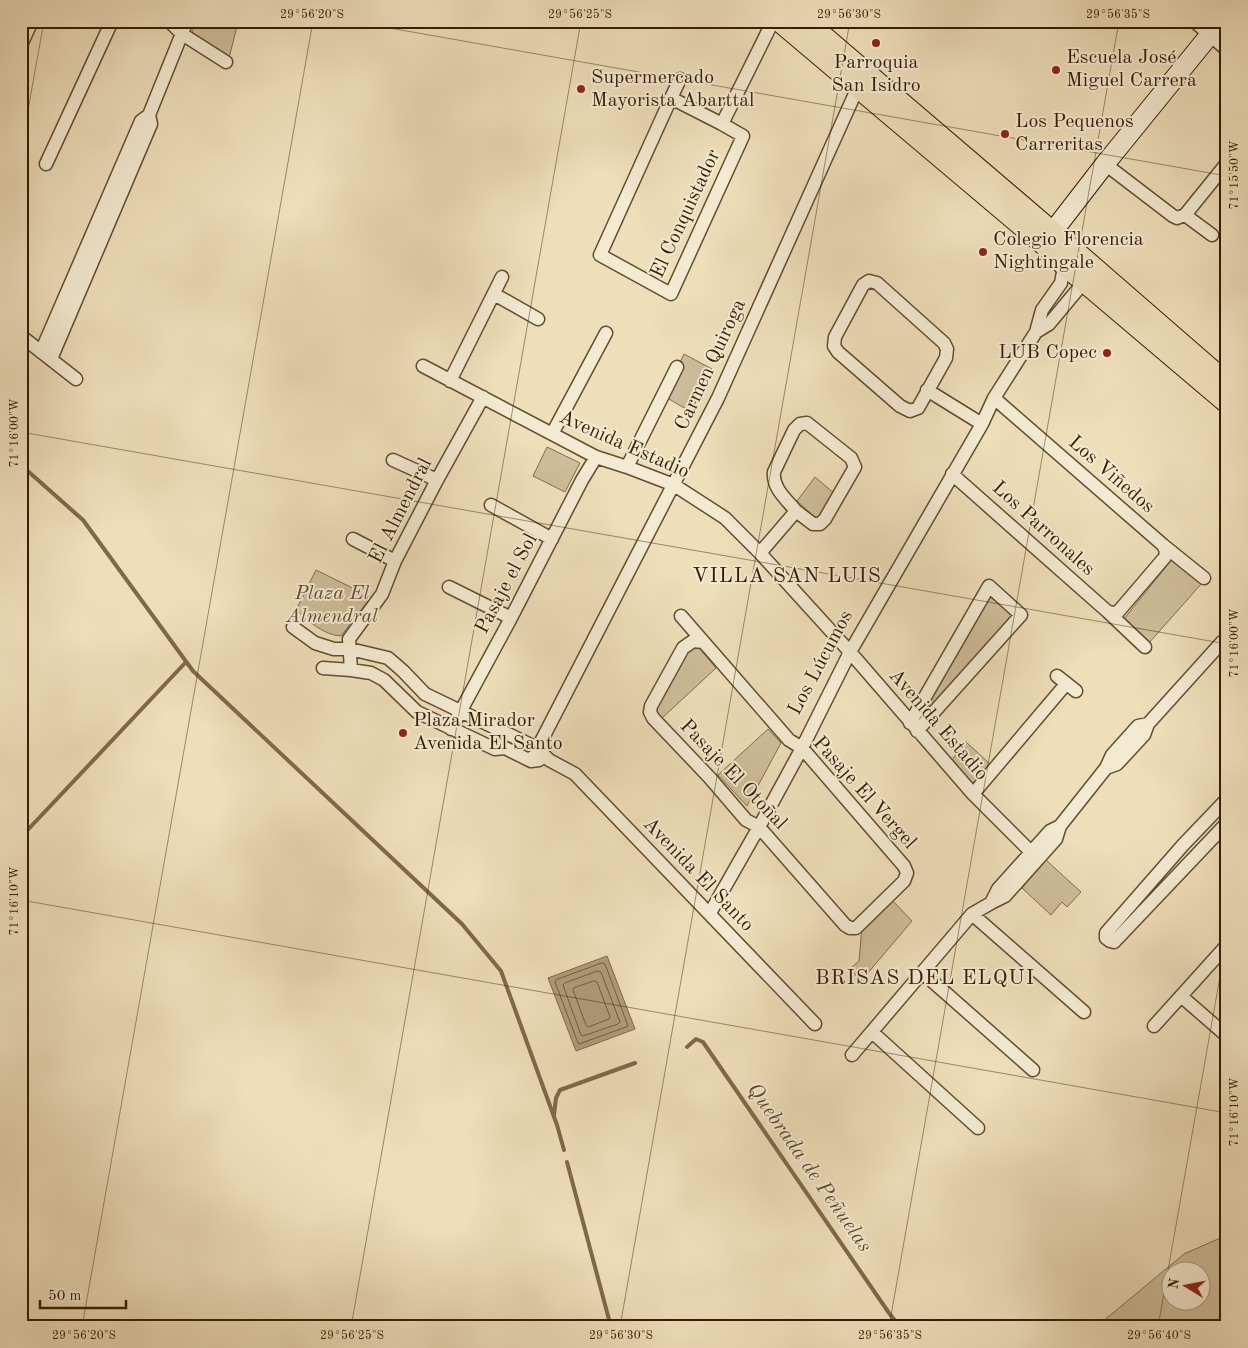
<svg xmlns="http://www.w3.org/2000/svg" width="1248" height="1348" font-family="'Old Standard TT',serif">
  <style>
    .green { fill: #cebd9a; stroke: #816d4d; fill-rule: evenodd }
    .water { fill: #af9c7b; stroke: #7e694a }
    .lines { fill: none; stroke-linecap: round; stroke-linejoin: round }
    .shore { stroke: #725c3e; stroke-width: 1 }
    .stream { stroke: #7e694a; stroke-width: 4 }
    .street-casing { stroke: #624d2e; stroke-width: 15 }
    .secondary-casing { stroke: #341d00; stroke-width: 21 }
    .primary-casing { stroke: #341d00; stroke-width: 22 }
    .street { stroke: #f4ead2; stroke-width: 12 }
    .secondary { stroke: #f4ead2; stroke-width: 19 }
    .primary { stroke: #eedeba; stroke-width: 20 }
    .ticks { fill: none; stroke: #341d00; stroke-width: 1; stroke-opacity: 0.45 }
    .poi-dot { fill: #8f2418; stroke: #f4ead2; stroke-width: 2 }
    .labels { text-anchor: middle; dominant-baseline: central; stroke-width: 4; stroke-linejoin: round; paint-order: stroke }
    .poi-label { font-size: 20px; fill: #341d00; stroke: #f4ead2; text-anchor: start }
    .street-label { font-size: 20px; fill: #341d00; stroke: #f4ead2 }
    .park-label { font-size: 20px; font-style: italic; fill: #624d2e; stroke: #f4ead2 }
    .neighbourhood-label { font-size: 21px; letter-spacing: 1px; fill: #341d00; stroke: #f4ead2 }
    .water-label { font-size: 21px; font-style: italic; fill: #5f492b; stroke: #f4ead2 }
    .neatline { fill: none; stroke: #341d00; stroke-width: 2 }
    .ticks-label { font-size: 12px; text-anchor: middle; fill: #341d00 }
  </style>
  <rect width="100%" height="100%" fill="#eedeba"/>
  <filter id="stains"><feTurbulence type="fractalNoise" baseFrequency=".004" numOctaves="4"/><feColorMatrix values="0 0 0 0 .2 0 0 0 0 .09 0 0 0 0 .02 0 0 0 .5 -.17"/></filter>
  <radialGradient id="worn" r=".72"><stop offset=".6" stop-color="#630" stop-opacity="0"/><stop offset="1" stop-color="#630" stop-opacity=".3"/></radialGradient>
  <path class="green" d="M 197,21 L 240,21 L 236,30 L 229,58 L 191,34 Z
    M 684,354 L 712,369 L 691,412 L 664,396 Z
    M 547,447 L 580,463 L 565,492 L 533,476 Z
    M 815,477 L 835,494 L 817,519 L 797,501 Z
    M 1174,557 L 1203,582 L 1148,644 L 1123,620 Z
    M 316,570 L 371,597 L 341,636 C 323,635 309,621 296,610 Z
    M 989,596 L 1014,616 L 923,720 L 920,716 Z
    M 693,647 L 698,647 L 716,668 L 661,719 L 655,712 L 687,650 Z
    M 768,729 L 781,743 L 747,806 L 718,775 Z
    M 965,741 L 990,764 L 974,786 L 952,760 Z
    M 1046,860 L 1081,892 L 1067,907 L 1062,902 L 1051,915 L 1022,888 Z
    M 891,899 L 912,921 L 861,981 L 850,969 L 859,961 L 862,927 Z
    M 1227,1235 L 1227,1327 L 1096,1327 L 1184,1254 ZM 1170,1270 L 1200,1270 L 1200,1300 L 1170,1300 Z"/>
  <path class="water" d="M 607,956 L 635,1029 L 576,1051 L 548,978 Z"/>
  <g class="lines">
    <path class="shore" d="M 602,963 L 605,964 L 628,1026 L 626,1027 L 579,1044 L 578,1043 L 555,982 L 556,980 Z
      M 598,971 L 601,972 L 620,1022 L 618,1024 L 583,1036 L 581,1035 L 563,985 L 565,983 Z
      M 594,981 L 597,982 L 610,1017 L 609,1019 L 588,1027 L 586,1025 L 573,990 L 574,988 Z"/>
    <path class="stream" d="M 21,465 L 83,520 L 193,671 L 462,924 L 501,971 L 557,1125 L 564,1150
      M 21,837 L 186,662
      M 687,1047 L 696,1039 L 703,1042 L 889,1313 L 900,1327
      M 554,1115 L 556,1098 L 560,1090 L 635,1063
      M 567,1162 L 611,1327"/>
    <defs>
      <path id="street" d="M 169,21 L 182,34 L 226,62
        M 1194,21 L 1227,50
        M 21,45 L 32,21
        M 671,98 L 722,124 L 743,136 L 671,294 L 600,255 L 671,98 L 680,79
        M 722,124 L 773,21
        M 46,164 L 112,21
        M 1105,164 L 1173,216 L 1177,218 L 1185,215 L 1227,163
        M 1185,215 L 1212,235
        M 869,281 L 877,283 L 944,343 L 947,349 L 946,358 L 918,408 L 910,411 L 900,406 L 838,352 L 834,346 L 835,337 L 863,285 Z
        M 494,294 L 538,319
        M 1036,332 L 1049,324 L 1089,276
        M 21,336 L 76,379
        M 41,352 L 141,121 L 149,115 L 187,21
        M 51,359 L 151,124 L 149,115
        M 423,366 L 596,457 L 627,467 L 674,485 L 725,518 L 760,553 L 850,652 L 973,794 L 1031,852
        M 450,381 L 502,277
        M 927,390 L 982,424
        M 994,398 L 1163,545 L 1204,578
        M 552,434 L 606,333
        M 393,460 L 437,480
        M 627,467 L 677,367
        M 952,474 L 1108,612 L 1115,613 L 1118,612 L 1165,557 L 1166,551 L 1163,545
        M 491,505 L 552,539
        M 353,539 L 395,561
        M 760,553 L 796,511 L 813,524 L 820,524 L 825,519 L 855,467 L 851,458 L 807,423 L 800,424 L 794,430 L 774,472 C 772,488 787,500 796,511
        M 449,587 L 511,618
        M 1108,612 L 1145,647
        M 681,616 L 789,740 L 802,748 L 904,866 L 907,873 L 904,881 L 856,928 L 850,928 L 845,925 L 759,827 L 746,820 L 710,778 L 653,718 L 650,712 L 651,706 L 683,648 L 693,641 L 703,642
        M 293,627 L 315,643 L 334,649 L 350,649 L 388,658 L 403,671 L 425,694 L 537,748 L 549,760 L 575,774 L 815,1024
        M 323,668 L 351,670 L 371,673 L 384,680 L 417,712 L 495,749 L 505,748 L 531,761 L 539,760
        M 351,670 L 349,639 L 382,594 L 395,561 L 437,480 L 483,397
        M 1057,676 L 1076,691
        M 910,723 L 989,586 L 1021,615 L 917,731
        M 1148,724 L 1138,726 L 1112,755 L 1106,768 L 1117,764 L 1144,735 L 1148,724 L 1222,642
        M 451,729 L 511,618 L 582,480 L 596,457
        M 531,761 L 718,398 L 858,87
        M 973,794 L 1066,684
        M 1227,799 L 1183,845 L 1106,933 L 1106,938 L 1110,941 L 1114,942 L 1227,823
        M 1060,826 L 1050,831 L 998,889 L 991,903 L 1005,896 L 1056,839 L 1060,826 L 1106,768
        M 710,913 L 759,827 L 802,748 L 850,652 L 982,424 L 994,398 L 1036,332 L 1042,310 L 1061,283 L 1063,272 L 1063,264
        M 972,914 L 1084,1012
        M 923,973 L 1033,1070
        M 1181,996 L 1227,1036
        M 1154,1026 L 1227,945
        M 872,1032 L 978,1128
        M 852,1055 L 972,914 L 991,903"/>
      <path id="secondary" d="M 1044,243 L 1105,164 L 1221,21"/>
      <path id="primary" d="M 779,21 L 1043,244 L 1063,264 L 1227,403
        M 806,21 L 1096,269 L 1227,383"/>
    </defs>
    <use href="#street" class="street-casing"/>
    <use href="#secondary" class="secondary-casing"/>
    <use href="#primary" class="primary-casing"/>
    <use href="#street" class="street"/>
    <use href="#secondary" class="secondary"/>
    <use href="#primary" class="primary"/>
  </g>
  <path class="ticks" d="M 350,21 L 1227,176M 21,149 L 44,21M 21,432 L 1227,644M 21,900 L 1227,1113M 82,1327 L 313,21M 351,1327 L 581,21M 620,1327 L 850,21M 889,1327 L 1119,21M 1158,1327 L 1227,937"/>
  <g class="poi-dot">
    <circle cx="876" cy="43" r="5"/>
    <circle cx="1056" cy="70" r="5"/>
    <circle cx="581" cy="89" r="5"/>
    <circle cx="1005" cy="134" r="5"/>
    <circle cx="983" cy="252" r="5"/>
    <circle cx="1107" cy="353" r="5"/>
    <circle cx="403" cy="733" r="5"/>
  </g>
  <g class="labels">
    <g class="poi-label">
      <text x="1066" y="58">Escuela José<tspan x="1066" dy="23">Miguel Carrera</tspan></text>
      <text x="876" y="63" text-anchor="middle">Parroquia<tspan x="876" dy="23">San Isidro</tspan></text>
      <text x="591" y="78">Supermercado<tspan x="591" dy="23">Mayorista Abarttal</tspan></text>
      <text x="1015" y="122">Los Pequenos<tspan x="1015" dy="23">Carreritas</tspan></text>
      <text x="993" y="240">Colegio Florencia<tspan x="993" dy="23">Nightingale</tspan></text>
      <text x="1097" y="353" text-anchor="end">LUB Copec</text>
      <text x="413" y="721">Plaza Mirador<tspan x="413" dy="23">Avenida El Santo</tspan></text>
    </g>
    <g class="street-label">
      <text transform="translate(686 214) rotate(-65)">El Conquistador</text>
      <text transform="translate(711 365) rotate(-65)">Carmen Quiroga</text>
      <text transform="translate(624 445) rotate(24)">Avenida Estadio</text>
      <text transform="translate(1111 475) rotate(41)">Los Viñedos</text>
      <text transform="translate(401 511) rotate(-63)">El Almendral</text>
      <text transform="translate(1043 529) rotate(42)">Los Parronales</text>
      <text transform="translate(507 584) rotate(-62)">Pasaje el Sol</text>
      <text transform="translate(821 663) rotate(-62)">Los Lúcumos</text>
      <text transform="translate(938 725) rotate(49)">Avenida Estadio</text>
      <text transform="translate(733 775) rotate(46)">Pasaje El Otoñal</text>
      <text transform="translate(864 793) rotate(48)">Pasaje El Vergel</text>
      <text transform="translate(698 875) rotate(46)">Avenida El Santo</text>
    </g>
    <g class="park-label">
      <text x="332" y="594">Plaza El<tspan x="332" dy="23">Almendral</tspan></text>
    </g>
    <g class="neighbourhood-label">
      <text x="787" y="576">VILLA SAN LUIS</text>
      <text x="925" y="978">BRISAS DEL ELQUI</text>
    </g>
    <g class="water-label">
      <text transform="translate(809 1168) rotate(55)">Quebrada de Peñuelas</text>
    </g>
  </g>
  <rect width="1248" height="1348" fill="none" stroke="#eedeba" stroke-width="55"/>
  <g transform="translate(1186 1286) rotate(280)"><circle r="24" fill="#f4ead2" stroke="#a7987e"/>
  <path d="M0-4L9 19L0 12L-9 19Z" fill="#8f2418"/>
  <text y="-8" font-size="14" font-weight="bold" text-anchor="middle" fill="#341d00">N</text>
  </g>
  <path d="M40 1300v8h86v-8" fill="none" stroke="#341d00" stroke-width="2.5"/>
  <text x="48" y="1300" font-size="15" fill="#341d00" stroke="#f4ead2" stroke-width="4" paint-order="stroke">50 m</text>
  <rect x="28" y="28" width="1192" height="1292" class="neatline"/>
  <g class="ticks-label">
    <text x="312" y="18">29°56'20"S</text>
    <text x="580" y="18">29°56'25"S</text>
    <text x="849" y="18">29°56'30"S</text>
    <text x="1118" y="18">29°56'35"S</text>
    <text transform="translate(1234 175) rotate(-90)" y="4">71°15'50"W</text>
    <text transform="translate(14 433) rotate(-90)" y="4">71°16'00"W</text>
    <text transform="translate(1234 643) rotate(-90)" y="4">71°16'00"W</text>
    <text transform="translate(14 901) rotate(-90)" y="4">71°16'10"W</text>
    <text transform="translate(1234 1112) rotate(-90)" y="4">71°16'10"W</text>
    <text x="84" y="1339">29°56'20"S</text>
    <text x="352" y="1339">29°56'25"S</text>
    <text x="621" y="1339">29°56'30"S</text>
    <text x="890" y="1339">29°56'35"S</text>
    <text x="1159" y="1339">29°56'40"S</text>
  </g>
  <rect width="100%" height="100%" filter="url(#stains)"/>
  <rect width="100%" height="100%" fill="url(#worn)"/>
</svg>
